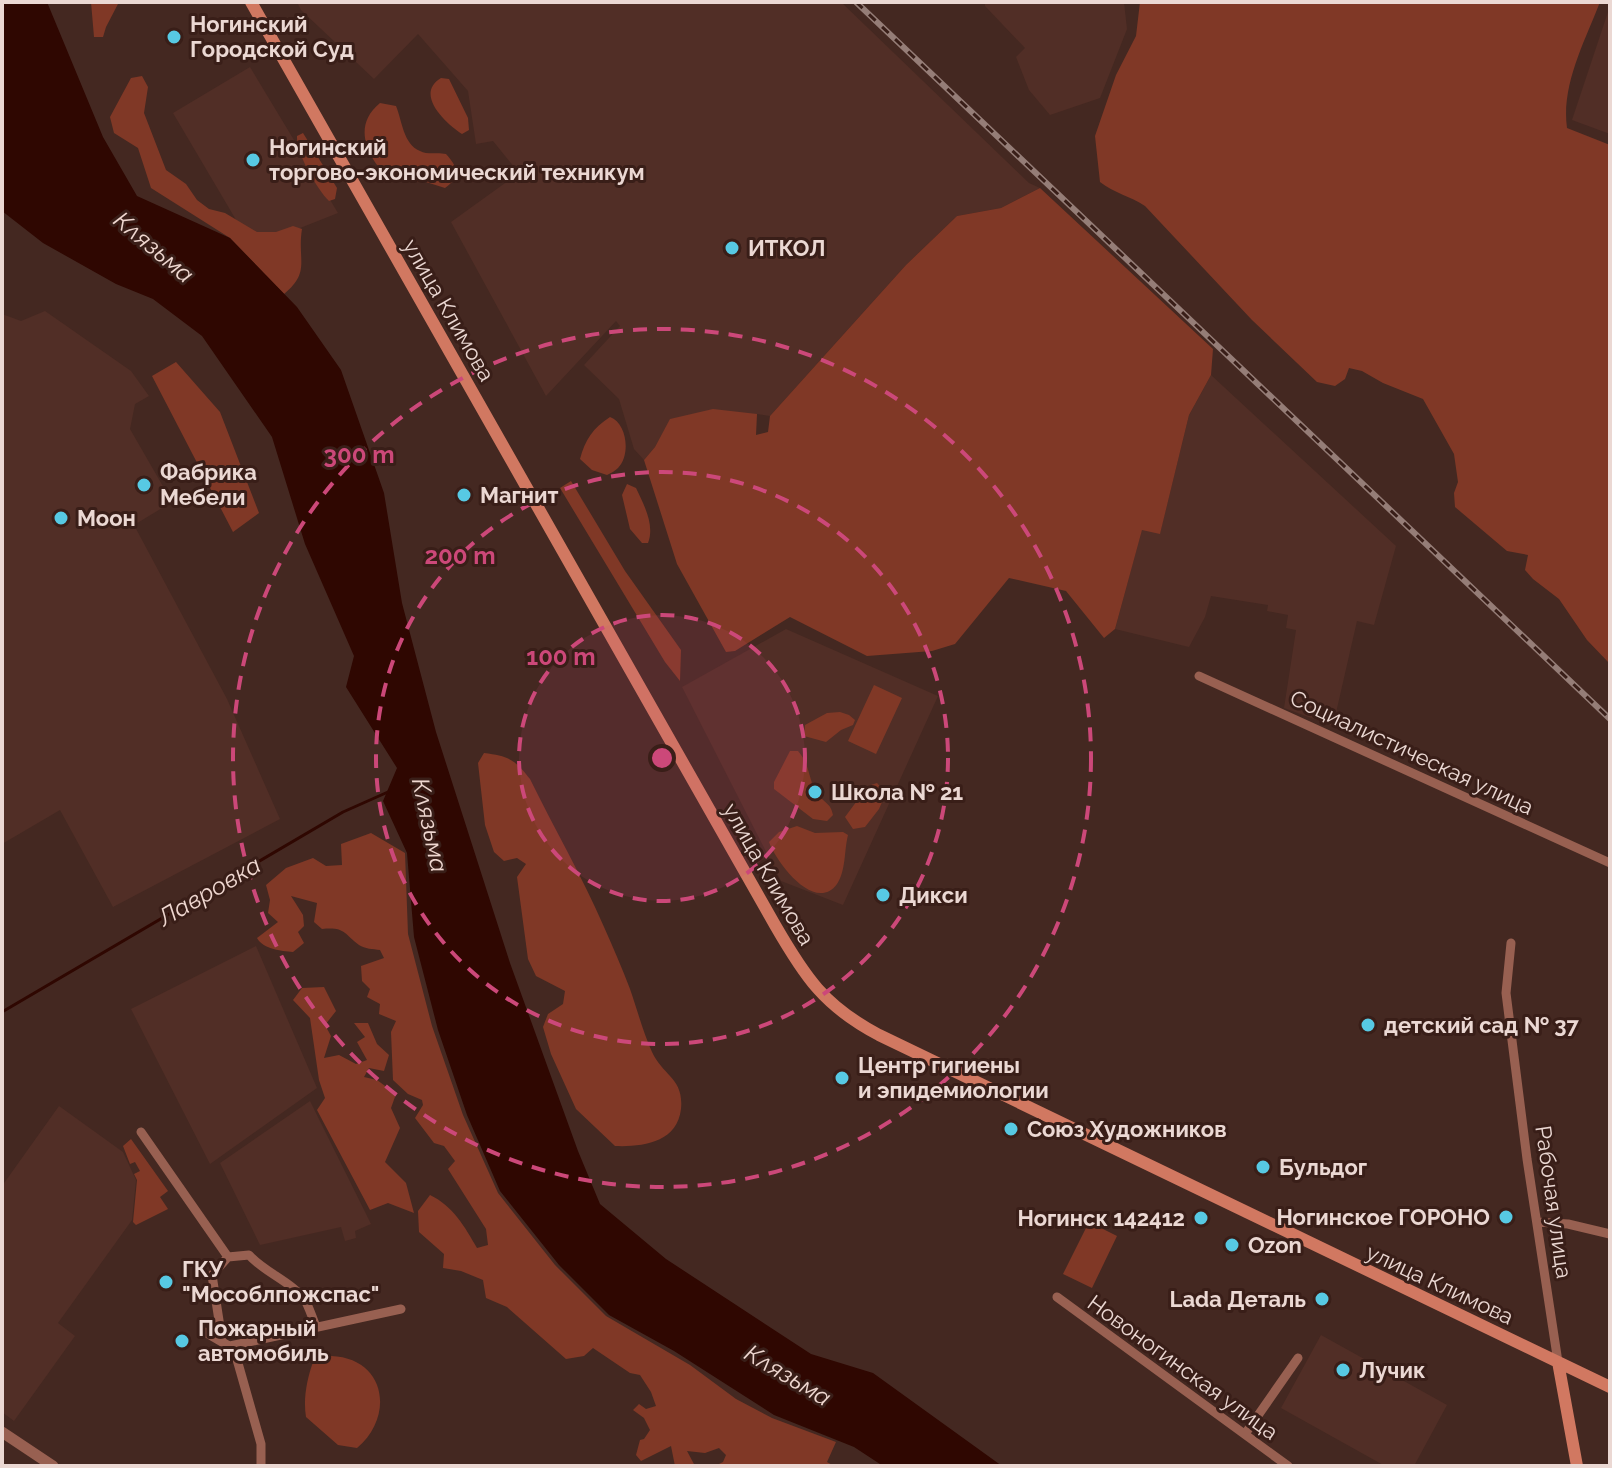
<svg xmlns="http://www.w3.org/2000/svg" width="1612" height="1468" font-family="Raleway,sans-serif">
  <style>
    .built { fill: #512e26 }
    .green { fill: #803826 }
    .water { fill: #2f0701 }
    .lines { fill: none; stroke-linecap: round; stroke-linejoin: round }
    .stream { stroke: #2f0701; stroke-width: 3 }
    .minor { stroke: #986051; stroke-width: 9 }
    .tertiary { stroke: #986051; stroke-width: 11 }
    .secondary { stroke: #d17861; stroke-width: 12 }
    .rail-casing { stroke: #957d77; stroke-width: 6 }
    .rail { stroke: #391e18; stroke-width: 3; stroke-dasharray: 9; stroke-linecap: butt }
    .ring { fill: none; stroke: #cc4879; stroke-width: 4; stroke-dasharray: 14 10 }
    .poi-dot { fill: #57c9e3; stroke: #391e18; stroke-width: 3 }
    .labels { text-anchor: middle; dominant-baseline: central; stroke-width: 6; stroke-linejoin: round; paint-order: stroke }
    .poi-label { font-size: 22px; font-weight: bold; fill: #ebd8d3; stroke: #391e18; text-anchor: start }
    .street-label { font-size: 22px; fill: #ebd8d3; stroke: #391e18 }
    .water-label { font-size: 24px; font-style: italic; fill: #efd7d0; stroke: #391e18 }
    .centre { fill: #cc4879; stroke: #391e18; stroke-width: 4 }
    .ring-label { font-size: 24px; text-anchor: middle; font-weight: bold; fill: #cc4879; stroke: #391e18; stroke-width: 6; stroke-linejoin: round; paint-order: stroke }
  </style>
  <rect width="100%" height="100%" fill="#442821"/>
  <path class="built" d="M 297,2 L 841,2 L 1029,183 L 1040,188 L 1001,208 L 957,216 L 906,265 L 770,416 L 757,414 L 671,419 L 655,447 L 644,460 L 634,449 L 619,399 L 584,365 L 620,326 L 616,321 L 546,396 L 451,222 L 519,173 L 493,141 L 476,144 L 468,91 L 418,34 L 374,79 L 301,10 Z
    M 985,2 L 1124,2 L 1127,29 L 1100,98 L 1050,115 L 1029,90 L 1016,57 L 1025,48 L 985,6 Z
    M 1610,6 L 1610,134 L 1572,120 Z
    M 250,67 L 338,213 L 252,247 L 173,113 Z
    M 45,311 L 131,371 L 149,396 L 135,404 L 130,429 L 172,502 L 134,525 L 227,699 L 280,819 L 113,907 L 60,810 L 2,844 L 2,314 L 21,321 Z
    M 1211,375 L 1396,546 L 1374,625 L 1357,621 L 1333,726 L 1284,708 L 1296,630 L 1286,628 L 1288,615 L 1267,611 L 1268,605 L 1211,596 L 1205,617 L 1189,647 L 1115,629 L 1142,529 L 1160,533 L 1189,415 Z
    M 786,629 L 938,696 L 843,905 L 781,881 L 682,687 Z
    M 256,946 L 317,1088 L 210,1164 L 131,1009 Z
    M 310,1101 L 371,1224 L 355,1231 L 356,1238 L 345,1241 L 341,1227 L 260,1245 L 220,1163 Z
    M 59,1106 L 123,1152 L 136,1180 L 132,1220 L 58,1323 L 75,1336 L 14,1421 L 2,1412 L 2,1186 Z
    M 1321,1335 L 1447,1405 L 1414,1466 L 1385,1466 L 1281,1408 Z"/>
  <path class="green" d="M 91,2 L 119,2 L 106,27 L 103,37 L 94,37 Z
    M 1140,2 L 1600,2 C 1585,41 1561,85 1567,128 L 1610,145 L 1610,664 L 1587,640 L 1559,599 L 1533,579 L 1525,570 L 1528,555 L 1507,551 L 1455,507 L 1454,493 L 1458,482 L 1454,454 L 1423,399 L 1383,383 L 1362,371 L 1349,368 L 1345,379 L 1335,386 L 1317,382 L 1252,320 L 1145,206 C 1130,196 1114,193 1100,182 L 1095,136 L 1116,75 L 1136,36 Z
    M 142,76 L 148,87 L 144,113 L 166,170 L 186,184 L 197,200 L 209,209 L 225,213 L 257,232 L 276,232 L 293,226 L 302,229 C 297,260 311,272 284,294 L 230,238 L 151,188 L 138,148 L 114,133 L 110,117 L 131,78 Z
    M 441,78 L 449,79 L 468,118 L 469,130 L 462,134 C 446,124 414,94 441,78 Z
    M 380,103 L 396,106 C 402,120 403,144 420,151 C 427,155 438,152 446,154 C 458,167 461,177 445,188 L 426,182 L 390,180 C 368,158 351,127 380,103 Z
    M 303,133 L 337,188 L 335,199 L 329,201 C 317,189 296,153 297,136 Z
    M 1040,188 L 1213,349 L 1211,375 L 1189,415 L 1160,534 L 1142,530 L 1115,629 L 1104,638 L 1066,591 L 1009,578 L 955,644 L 932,651 L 867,656 L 790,617 L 735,651 L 726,652 L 677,564 L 644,460 L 655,447 L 670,419 L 713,409 L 757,414 L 756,435 L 768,432 L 770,416 L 906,265 L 957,216 L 1001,208 Z
    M 176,362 L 220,412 L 259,513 L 233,532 L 152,376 Z
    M 610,417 C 627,423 631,455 618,468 C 615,471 611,473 607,475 L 592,470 L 580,459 C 585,440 593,428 610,417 Z
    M 571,481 L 625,571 L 681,650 L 680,681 L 665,662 L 560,488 Z
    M 627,484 L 636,488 C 644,505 655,525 648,543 L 642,543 L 630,529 L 622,495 Z
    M 874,685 L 902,698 L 876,754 L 848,741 Z
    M 840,712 L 849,715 L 855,720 L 853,725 L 841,730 L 826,742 L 804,736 L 805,725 L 827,713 Z
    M 790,751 L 798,751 C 811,765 808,782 818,794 C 824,803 831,803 833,815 L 827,821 L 813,819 L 774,789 L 774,782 Z
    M 484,753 C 509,756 515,760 530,779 C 554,828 582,876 604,927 C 613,947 622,968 630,989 C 637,1009 643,1032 652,1052 C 663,1076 684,1078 681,1109 C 677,1143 642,1147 615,1146 L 576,1109 L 551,1054 L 543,1027 L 548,1014 L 563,1004 L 565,991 L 536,976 L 528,959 L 517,877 L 526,864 L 517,858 L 504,861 L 494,852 L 485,825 L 478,763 Z
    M 877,783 L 886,793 L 879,809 L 865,827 L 853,829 L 845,817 L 868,786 Z
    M 797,826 L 815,833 L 843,832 L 848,835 C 844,851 846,871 837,884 C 815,914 776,862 769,842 L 779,832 Z
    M 371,833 L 405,853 L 408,934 L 432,1026 L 463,1115 L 498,1193 L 555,1265 L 606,1316 L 690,1365 L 736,1399 L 772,1418 L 836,1442 L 827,1462 L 834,1466 L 715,1466 L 723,1462 L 726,1455 L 719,1448 L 705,1453 L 687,1451 L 695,1466 L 675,1466 L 671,1446 L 641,1461 L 636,1455 L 640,1440 L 644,1439 L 650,1430 L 644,1418 L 633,1410 L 639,1404 L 646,1409 L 656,1406 L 651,1392 L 640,1375 L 630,1373 L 593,1348 L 584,1356 L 566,1359 L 507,1307 L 486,1298 L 483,1280 L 461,1271 L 443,1268 L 444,1254 L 419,1232 L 418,1211 L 430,1195 C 453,1206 465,1227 477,1248 L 488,1245 L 486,1229 L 448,1169 L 455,1161 L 444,1146 L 434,1143 L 415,1118 L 423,1105 L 422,1100 L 408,1094 L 393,1080 L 391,1032 L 396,1021 L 379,1014 L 380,1004 L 367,997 L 370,989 L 362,981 L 361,966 L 384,958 L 380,950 C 373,949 365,949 359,945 C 343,933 345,927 322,929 L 314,922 L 317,903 L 291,896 L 303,915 L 304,926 L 298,932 L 304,943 L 293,952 C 281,951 263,949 257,938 L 278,922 L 268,913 L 270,900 L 266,885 L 286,868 L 313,858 L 326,866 L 342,865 L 341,844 Z
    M 324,987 L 336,1011 L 325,1025 L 331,1036 L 324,1058 L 339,1055 L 356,1064 L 367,1060 L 357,1042 L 365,1037 L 354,1023 L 368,1023 L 377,1044 L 389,1055 L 384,1071 L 369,1068 L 364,1077 L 377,1080 L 396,1094 L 391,1108 L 400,1128 L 385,1162 L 406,1183 L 414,1213 L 388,1203 L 370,1210 L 317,1110 L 325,1098 L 319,1080 L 310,1018 L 293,1000 L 302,988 Z
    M 131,1139 L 168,1191 L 160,1197 L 168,1209 L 136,1225 L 133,1222 L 137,1180 L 134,1174 L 140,1171 L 135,1162 L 130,1164 L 123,1146 Z
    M 1089,1222 L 1117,1236 L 1092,1288 L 1063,1274 Z
    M 331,1356 C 386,1358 395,1416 357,1448 L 338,1445 L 306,1417 C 303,1399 307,1379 313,1362 Z"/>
  <path class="water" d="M 2,2 L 47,2 L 103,137 L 137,196 L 230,238 L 297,307 L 341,370 L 384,493 L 402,603 L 436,732 L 510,963 L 578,1151 L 600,1204 L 666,1259 L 811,1354 L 873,1373 L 1002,1466 L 883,1466 L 854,1447 L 774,1415 L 674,1351 L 609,1315 L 559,1265 L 500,1191 L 467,1115 L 438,1030 L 414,937 L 407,853 L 383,801 L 397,768 L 346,687 L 354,656 L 305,544 L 272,437 L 202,336 L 153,299 L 116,284 L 43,243 L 2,211 Z"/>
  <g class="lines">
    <path class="stream" d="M 2,1012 L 343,812 L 388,792"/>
    <path class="minor" d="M 1199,676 L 1610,863
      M 1511,943 L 1506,993 L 1527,1159 L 1558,1362
      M 141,1132 L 228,1257
      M 1537,1222 L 1568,1224 L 1610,1234
      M 228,1257 L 249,1255 C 265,1273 293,1282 306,1302 C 310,1310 313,1319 316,1327
      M 1057,1297 L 1288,1466
      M 205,1332 L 234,1349 L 261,1444 L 261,1466
      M 222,1340 L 212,1275 L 228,1257
      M 230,1346 L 401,1309
      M 1245,1434 L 1298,1358"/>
    <path class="tertiary" d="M 2,1432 L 53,1466"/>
    <path class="secondary" d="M 251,2 L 775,925 C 805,977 824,1006 879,1035 L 1610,1387
      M 1558,1362 L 1577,1466"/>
    <defs>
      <path id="rail" d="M 856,2 L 1610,719"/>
    </defs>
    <use href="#rail" class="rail-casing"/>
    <use href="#rail" class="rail"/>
  </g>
  <circle cx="662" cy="758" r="143" fill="#cc4879" fill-opacity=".12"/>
  <g class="ring">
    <circle cx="662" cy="758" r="143"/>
    <circle cx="662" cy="758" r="286"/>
    <circle cx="662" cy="758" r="429"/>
  </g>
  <g class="poi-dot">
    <circle cx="174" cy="37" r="8"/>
    <circle cx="253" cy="160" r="8"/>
    <circle cx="732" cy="248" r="8"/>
    <circle cx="144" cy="485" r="8"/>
    <circle cx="464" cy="495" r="8"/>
    <circle cx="61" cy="518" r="8"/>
    <circle cx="815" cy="792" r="8"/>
    <circle cx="883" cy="895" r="8"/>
    <circle cx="1368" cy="1025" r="8"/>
    <circle cx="842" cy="1078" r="8"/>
    <circle cx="1011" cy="1129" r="8"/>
    <circle cx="1263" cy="1167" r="8"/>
    <circle cx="1506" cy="1217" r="8"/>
    <circle cx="1201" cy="1218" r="8"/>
    <circle cx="1232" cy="1245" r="8"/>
    <circle cx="166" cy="1282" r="8"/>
    <circle cx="1322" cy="1299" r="8"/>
    <circle cx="182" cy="1341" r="8"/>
    <circle cx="1343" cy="1370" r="8"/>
  </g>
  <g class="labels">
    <g class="poi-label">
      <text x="190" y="24">Ногинский<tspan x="190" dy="25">Городской Суд</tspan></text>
      <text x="269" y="147">Ногинский<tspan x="269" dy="25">торгово-экономический техникум</tspan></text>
      <text x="748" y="248">ИТКОЛ</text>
      <text x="160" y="472">Фабрика<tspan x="160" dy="25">Мебели</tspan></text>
      <text x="480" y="495">Магнит</text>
      <text x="77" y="518">Моон</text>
      <text x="831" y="792">Школа № 21</text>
      <text x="899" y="895">Дикси</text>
      <text x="1384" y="1025">детский сад № 37</text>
      <text x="858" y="1065">Центр гигиены<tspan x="858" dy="25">и эпидемиологии</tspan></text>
      <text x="1027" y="1129">Союз Художников</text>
      <text x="1279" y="1167">Бульдог</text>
      <text x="1490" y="1217" text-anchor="end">Ногинское ГОРОНО</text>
      <text x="1185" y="1218" text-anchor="end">Ногинск 142412</text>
      <text x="1248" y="1245">Ozon</text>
      <text x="182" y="1269">ГКУ<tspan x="182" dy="25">"Мособлпожспас"</tspan></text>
      <text x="1306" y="1299" text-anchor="end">Lada Деталь</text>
      <text x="198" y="1328">Пожарный<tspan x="198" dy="25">автомобиль</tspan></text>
      <text x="1359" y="1370">Лучик</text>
    </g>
    <g class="street-label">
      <text transform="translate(449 310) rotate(60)">улица Климова</text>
      <text transform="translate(1412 752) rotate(25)">Социалистическая улица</text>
      <text transform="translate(769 874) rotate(60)">улица Климова</text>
      <text transform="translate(1554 1202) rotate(82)">Рабочая улица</text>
      <text transform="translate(1440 1284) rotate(25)">улица Климова</text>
      <text transform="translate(1183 1367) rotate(36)">Новоногинская улица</text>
    </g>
    <g class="water-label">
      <text transform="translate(154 247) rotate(40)">Клязьма</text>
      <text transform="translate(430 825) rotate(78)">Клязьма</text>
      <text transform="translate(209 891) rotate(-30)">Лавровка</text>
      <text transform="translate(788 1375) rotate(31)">Клязьма</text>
    </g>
  </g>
  <circle cx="662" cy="758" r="12" class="centre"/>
  <g class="ring-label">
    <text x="359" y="463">300 m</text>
    <text x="460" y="564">200 m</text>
    <text x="561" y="665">100 m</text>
  </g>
  <rect width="1612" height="1468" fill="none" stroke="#ebd8d3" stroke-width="8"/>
</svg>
